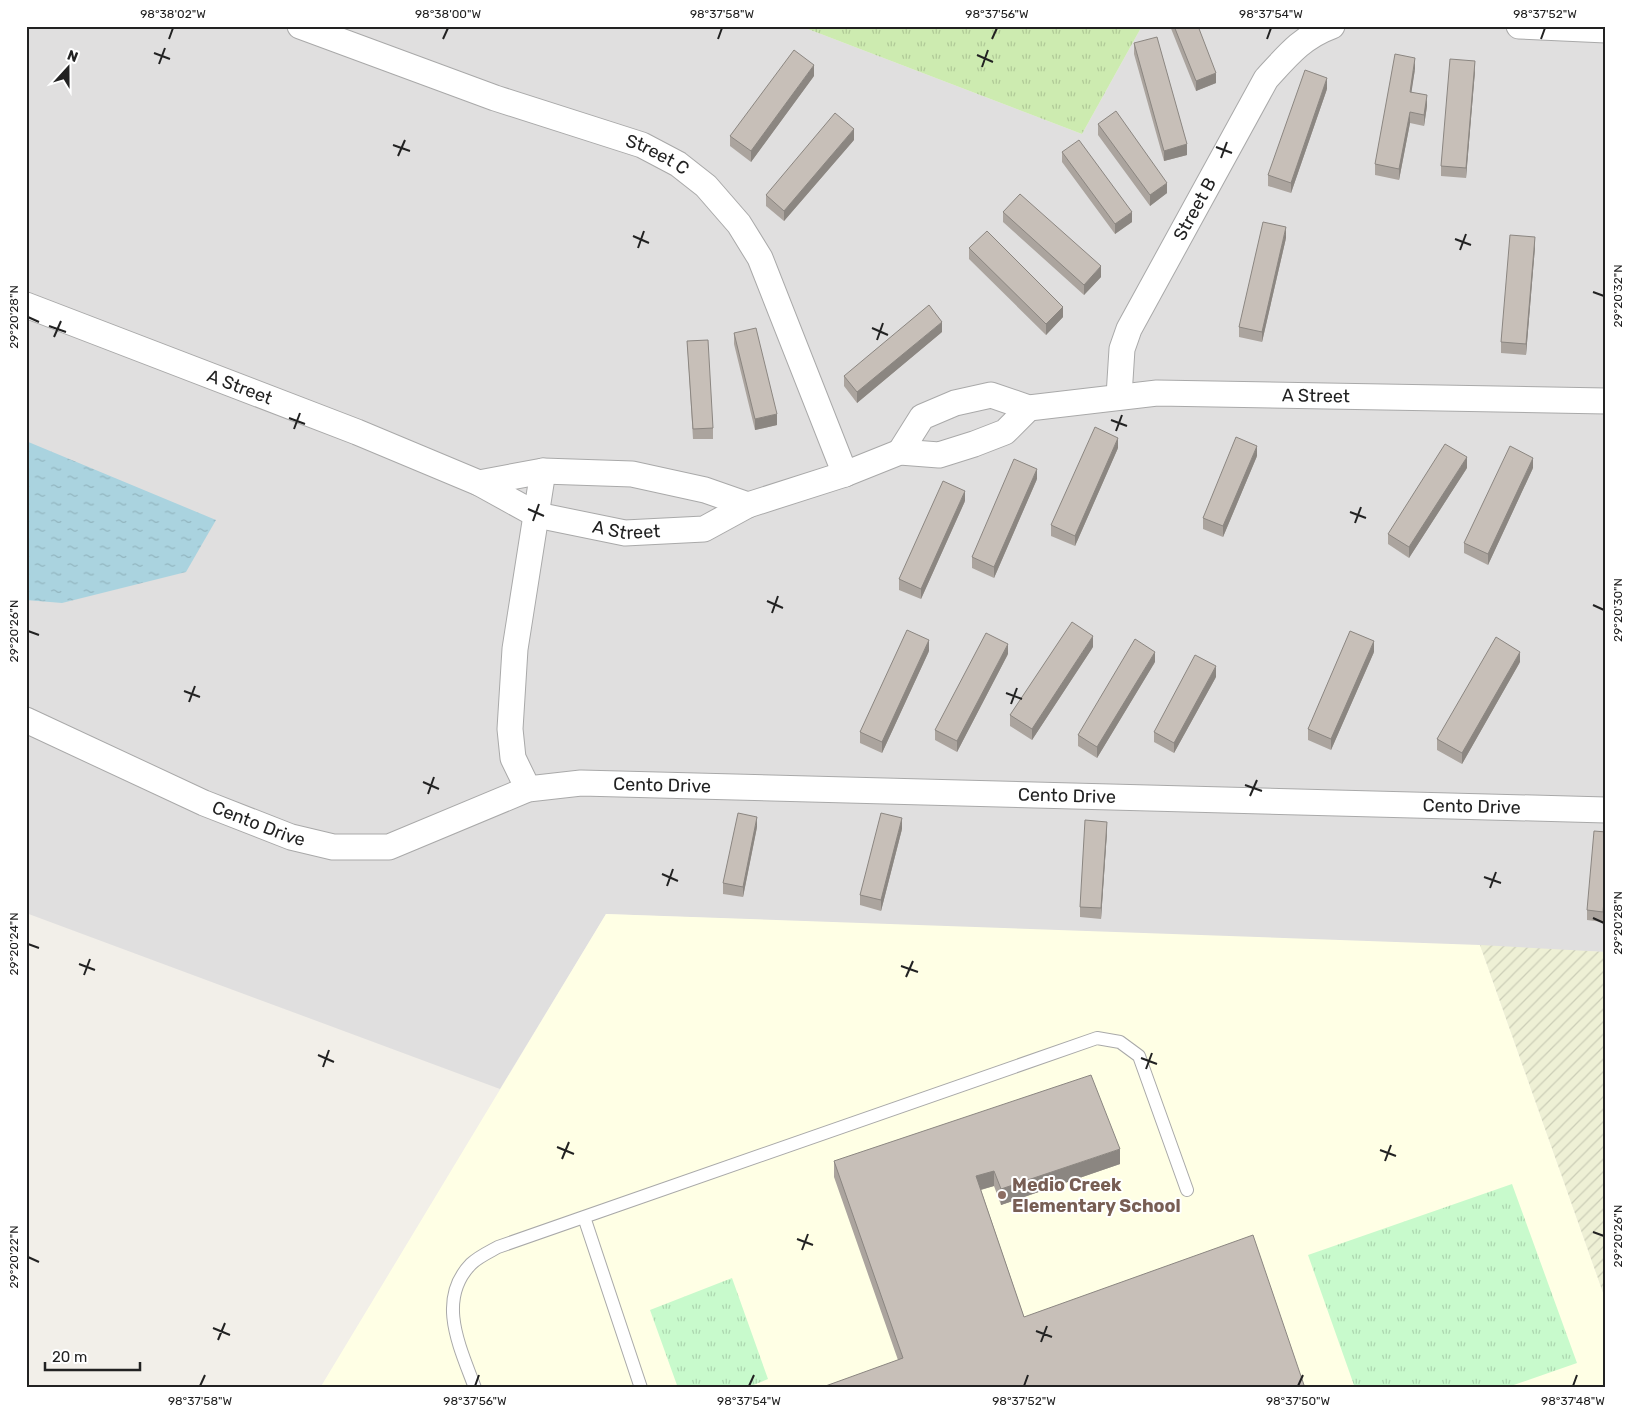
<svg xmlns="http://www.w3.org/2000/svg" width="1632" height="1414" font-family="Rubik,sans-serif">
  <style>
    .residential { fill: #e0dfdf }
    .education { fill: #ffffe5 }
    .farmland { fill: url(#farmland-furrows) }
    .grass { fill: url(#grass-tufts) }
    .park { fill: url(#park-tufts) }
    .water { fill: url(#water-ripples) }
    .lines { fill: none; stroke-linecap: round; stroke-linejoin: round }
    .lane-casing { stroke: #a9a9a9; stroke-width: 14 }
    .street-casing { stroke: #a9a9a9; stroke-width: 27 }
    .lane { stroke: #fff; stroke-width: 12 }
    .street { stroke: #fff; stroke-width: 25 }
    .wall { fill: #aba49e }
    .shaded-wall { fill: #8b8681 }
    .building { fill: #c7bfb8; stroke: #8b8681 }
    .ticks { fill: none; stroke: #222; stroke-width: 2 }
    .education-dot { fill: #8d6e63; stroke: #fff; stroke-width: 2 }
    .labels { text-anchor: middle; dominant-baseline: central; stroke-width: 4; stroke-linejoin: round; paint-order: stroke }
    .street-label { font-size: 18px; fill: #222; stroke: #fff }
    .education-label { font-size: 18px; font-weight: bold; fill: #785e54; stroke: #fff; text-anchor: start }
    .neatline { fill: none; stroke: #222; stroke-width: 2 }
    .ticks-label { font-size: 12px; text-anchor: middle; fill: #222 }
  </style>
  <defs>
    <pattern id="farmland-furrows" width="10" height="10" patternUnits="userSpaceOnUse" patternTransform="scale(1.25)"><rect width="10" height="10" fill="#eef0d5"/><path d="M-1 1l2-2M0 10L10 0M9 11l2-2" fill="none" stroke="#ccceb7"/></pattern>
    <pattern id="grass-tufts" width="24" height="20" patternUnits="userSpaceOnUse" patternTransform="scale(1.25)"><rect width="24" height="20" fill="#cdebb0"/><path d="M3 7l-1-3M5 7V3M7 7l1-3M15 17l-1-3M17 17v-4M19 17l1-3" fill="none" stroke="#b0c997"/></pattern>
    <pattern id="park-tufts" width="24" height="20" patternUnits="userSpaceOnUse" patternTransform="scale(1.25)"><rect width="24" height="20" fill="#c8facc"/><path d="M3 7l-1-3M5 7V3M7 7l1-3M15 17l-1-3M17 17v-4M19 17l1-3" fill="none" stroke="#acd6af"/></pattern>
    <pattern id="water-ripples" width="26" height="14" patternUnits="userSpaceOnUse" patternTransform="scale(1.25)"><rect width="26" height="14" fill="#aad3df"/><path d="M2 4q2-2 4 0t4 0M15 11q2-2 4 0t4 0" fill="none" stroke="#92b5bf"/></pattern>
  </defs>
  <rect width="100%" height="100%" fill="#f2efe9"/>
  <path class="residential" d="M 26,26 L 800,26 L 1082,134 L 1142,26 L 1606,26 L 1606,952 L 606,914 L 500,1089 L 26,913 Z"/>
  <path class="education" d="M 606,914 L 1480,945 L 1606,1301 L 1606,1388 L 320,1388 Z"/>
  <path class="farmland" d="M 1480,945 L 1606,952 L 1606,1301 Z"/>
  <path class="grass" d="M 800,26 L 1142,26 L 1082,134 Z"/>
  <path class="park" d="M 1512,1184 L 1577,1363 L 1505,1388 L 1355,1388 L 1308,1255 Z
    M 732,1278 L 768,1379 L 746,1388 L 678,1388 L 650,1310 Z"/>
  <path class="water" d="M 26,441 L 216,520 L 186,572 L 62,603 L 26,600 Z"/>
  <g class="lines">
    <defs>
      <path id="lane" d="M 584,1217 L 641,1388
        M 475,1388 C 460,1347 436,1300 471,1264 C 478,1257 489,1252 498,1247 L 1097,1038 L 1120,1042 L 1139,1056 L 1187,1190"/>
      <g id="street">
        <path id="s1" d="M 300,26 L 495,98 L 642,145 L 678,164 L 706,186 L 739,224 L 760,258 L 845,474"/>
        <path d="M 1519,26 L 1606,30"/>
        <path id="s2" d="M 26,305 L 357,432 L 479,483 L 537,515 L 625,533 L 704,529 L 748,505 L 845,474 L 900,452 L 939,455 L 974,444 L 1005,432 L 1029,408"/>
        <path id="s3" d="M 1119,396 L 1122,349 L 1129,329 L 1266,79 C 1287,56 1302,37 1332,26"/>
        <path id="s4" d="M 900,452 L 922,417 L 955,403 L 991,395 L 1029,408 L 1157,393 L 1606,401"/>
        <path d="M 479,483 L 543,471 L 632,474 L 705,490 L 748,505"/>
        <path id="s5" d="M 26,720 L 204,803 L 291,837 L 333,847 L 389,847 L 528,789 L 581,783 L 1606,810"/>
        <path d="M 528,789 L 513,758 L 510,729 L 515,649 L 543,471"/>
      </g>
    </defs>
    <use href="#lane" class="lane-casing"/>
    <use href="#street" class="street-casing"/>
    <use href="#lane" class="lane"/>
    <use href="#street" class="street"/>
  </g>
  <path class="wall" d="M 1170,26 L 1198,26 L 1216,83 L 1196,91 Z
    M 1134,43 L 1187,155 L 1164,161 L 1134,54 Z
    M 1415,69 L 1411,92 L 1427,106 L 1424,126 L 1410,123 L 1399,180 L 1375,175 L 1375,164 Z
    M 1475,71 L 1466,178 L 1441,176 L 1441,166 Z
    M 814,76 L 751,162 L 730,146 L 730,136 Z
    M 1327,89 L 1291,193 L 1268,186 L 1268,175 Z
    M 1098,124 L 1167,193 L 1150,206 L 1098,135 Z
    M 854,140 L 784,221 L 766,206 L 766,195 Z
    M 1062,152 L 1132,222 L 1115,234 L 1062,162 Z
    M 1003,212 L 1101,277 L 1084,295 L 1003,222 Z
    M 1286,238 L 1262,342 L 1239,337 L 1239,327 Z
    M 1535,247 L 1526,355 L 1501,353 L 1501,342 Z
    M 969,248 L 1063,317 L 1046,335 L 969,259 Z
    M 942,332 L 857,403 L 844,386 L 844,376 Z
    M 734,333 L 777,425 L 755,430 L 734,344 Z
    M 687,341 L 713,428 L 713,439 L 693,439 Z
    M 1118,448 L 1075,546 L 1051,536 L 1051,525 Z
    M 1257,456 L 1223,537 L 1203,529 L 1203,518 Z
    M 1467,468 L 1409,558 L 1388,544 L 1388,534 Z
    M 1533,468 L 1488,565 L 1464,553 L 1464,543 Z
    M 1037,479 L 994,578 L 972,568 L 972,557 Z
    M 965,501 L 921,599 L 899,590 L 899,579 Z
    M 1093,647 L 1032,740 L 1010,726 L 1010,715 Z
    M 929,651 L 882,753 L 860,743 L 860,732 Z
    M 1374,652 L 1331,750 L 1308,740 L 1308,729 Z
    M 1008,654 L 957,752 L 935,740 L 935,730 Z
    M 1155,662 L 1097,758 L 1078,746 L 1078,735 Z
    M 1520,662 L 1462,764 L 1437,750 L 1437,739 Z
    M 1216,677 L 1174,753 L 1154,742 L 1154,732 Z
    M 757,827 L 743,897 L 723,894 L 723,883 Z
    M 902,829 L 881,911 L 860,905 L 860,895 Z
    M 1107,832 L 1101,919 L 1080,917 L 1080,907 Z
    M 1606,832 L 1603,922 L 1587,920 L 1587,910 Z
    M 834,1161 L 1120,1164 L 1001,1205 L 994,1186 L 981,1190 L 1024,1317 L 1305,1388 L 898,1360 L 834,1177 Z"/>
  <path class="shaded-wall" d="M 1415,58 L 1415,69 L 1410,102 L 1410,92 Z
    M 1475,61 L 1475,71 L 1466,178 L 1466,168 Z
    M 814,65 L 814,76 L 751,162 L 751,151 Z
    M 1216,73 L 1216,83 L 1196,91 L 1196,81 Z
    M 1327,78 L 1327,89 L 1291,193 L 1291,183 Z
    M 1427,95 L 1427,106 L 1424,126 L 1424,115 Z
    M 1410,112 L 1410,123 L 1399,180 L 1399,169 Z
    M 854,129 L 854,140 L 784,221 L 784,211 Z
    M 1187,144 L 1187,155 L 1164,161 L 1164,151 Z
    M 1167,183 L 1167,193 L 1150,206 L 1150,195 Z
    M 1132,212 L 1132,222 L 1115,234 L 1115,224 Z
    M 1286,227 L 1286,238 L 1262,342 L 1262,332 Z
    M 1535,237 L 1535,247 L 1526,355 L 1526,344 Z
    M 1101,266 L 1101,277 L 1084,295 L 1084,285 Z
    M 1063,307 L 1063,317 L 1046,335 L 1046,324 Z
    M 942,322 L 942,332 L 857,403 L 857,392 Z
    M 777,414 L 777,425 L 755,430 L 755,419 Z
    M 1118,438 L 1118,448 L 1075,546 L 1075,536 Z
    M 1257,446 L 1257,456 L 1223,537 L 1223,526 Z
    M 1467,457 L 1467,468 L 1409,558 L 1409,547 Z
    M 1533,458 L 1533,468 L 1488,565 L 1488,554 Z
    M 1037,469 L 1037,479 L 994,578 L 994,567 Z
    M 965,491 L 965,501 L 921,599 L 921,589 Z
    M 1093,636 L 1093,647 L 1032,740 L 1032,729 Z
    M 929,640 L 929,651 L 882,753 L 882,742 Z
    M 1374,641 L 1374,652 L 1331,750 L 1331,739 Z
    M 1008,644 L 1008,654 L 957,752 L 957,741 Z
    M 1155,652 L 1155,662 L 1097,758 L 1097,747 Z
    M 1520,652 L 1520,662 L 1462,764 L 1462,753 Z
    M 1216,666 L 1216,677 L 1174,753 L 1174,743 Z
    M 757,817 L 757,827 L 743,897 L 743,887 Z
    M 902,818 L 902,829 L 881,911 L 881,900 Z
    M 1107,822 L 1107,832 L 1101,919 L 1101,908 Z
    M 1606,879 L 1606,890 L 1603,922 L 1603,912 Z
    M 1120,1149 L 1120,1164 L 1001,1205 L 1001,1189 Z
    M 994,1171 L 994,1186 L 976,1191 L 976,1176 Z"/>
  <path class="building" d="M 1174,26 L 1198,26 L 1216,73 L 1196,81 Z
    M 1157,37 L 1187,144 L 1164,151 L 1134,43 Z
    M 794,50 L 814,65 L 751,151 L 730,136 Z
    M 1395,54 L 1415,58 L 1410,92 L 1427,95 L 1424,115 L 1410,112 L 1399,169 L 1375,164 Z
    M 1450,59 L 1475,61 L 1466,168 L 1441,166 Z
    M 1305,70 L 1327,78 L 1291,183 L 1268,175 Z
    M 1116,111 L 1167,183 L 1150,195 L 1098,124 Z
    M 835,113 L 854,129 L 784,211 L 766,195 Z
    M 1079,140 L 1132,212 L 1115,224 L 1062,152 Z
    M 1020,194 L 1101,266 L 1084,285 L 1003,212 Z
    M 1263,222 L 1286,227 L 1262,332 L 1239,327 Z
    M 987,231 L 1063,307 L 1046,324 L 969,248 Z
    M 1510,235 L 1535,237 L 1526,344 L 1501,342 Z
    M 929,305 L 942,322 L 857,392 L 844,376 Z
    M 756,328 L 777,414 L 755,419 L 734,333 Z
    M 708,340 L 713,428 L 693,429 L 687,341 Z
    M 1095,427 L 1118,438 L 1075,536 L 1051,525 Z
    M 1236,437 L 1257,446 L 1223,526 L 1203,518 Z
    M 1445,444 L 1467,457 L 1409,547 L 1388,534 Z
    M 1510,446 L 1533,458 L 1488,554 L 1464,543 Z
    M 1014,459 L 1037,469 L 994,567 L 972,557 Z
    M 943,481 L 965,491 L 921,589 L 899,579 Z
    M 1072,622 L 1093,636 L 1032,729 L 1010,715 Z
    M 907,630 L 929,640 L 882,742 L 860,732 Z
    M 1350,631 L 1374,641 L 1331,739 L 1308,729 Z
    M 986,633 L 1008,644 L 957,741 L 935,730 Z
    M 1496,637 L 1520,652 L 1462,753 L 1437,739 Z
    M 1135,639 L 1155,652 L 1097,747 L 1078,735 Z
    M 1195,655 L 1216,666 L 1174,743 L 1154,732 Z
    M 738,813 L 757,817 L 743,887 L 723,883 Z
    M 881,813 L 902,818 L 881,900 L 860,895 Z
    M 1085,820 L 1107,822 L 1101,908 L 1080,907 Z
    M 1594,831 L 1606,832 L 1606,879 L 1603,912 L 1587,910 Z
    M 1091,1075 L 1120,1149 L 1001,1189 L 994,1171 L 976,1176 L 1024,1317 L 1253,1235 L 1305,1388 L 820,1388 L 903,1358 L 834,1161 Z"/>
  <path class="ticks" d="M 169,39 L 173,28M 443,39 L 448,28M 718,39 L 722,28M 992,39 L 997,28M 1267,39 L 1271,28M 1541,39 L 1545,28M 154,53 L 170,59M 977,55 L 993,62M 159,64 L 165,48M 982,67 L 988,50M 393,145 L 410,151M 1216,147 L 1232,153M 398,156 L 405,140M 1221,158 L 1227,142M 633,236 L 649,243M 1455,239 L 1471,245M 638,248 L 644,231M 1460,250 L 1466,234M 1593,292 L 1604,296M 28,317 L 39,322M 49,326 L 66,332M 872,328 L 888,335M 54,337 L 61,321M 877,340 L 883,323M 289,418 L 305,424M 1111,420 L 1127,426M 294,429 L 300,413M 1116,431 L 1122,415M 528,509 L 544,516M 1350,512 L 1366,518M 533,521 L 539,504M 1355,523 L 1361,507M 767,601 L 783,608M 1593,605 L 1604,610M 772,613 L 778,596M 28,631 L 39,635M 184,691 L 200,697M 1006,693 L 1022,699M 189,702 L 195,686M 1011,704 L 1017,688M 423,782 L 439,789M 1245,785 L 1262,791M 428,794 L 434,777M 1250,796 L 1257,780M 662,874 L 678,881M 1484,877 L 1501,883M 667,886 L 673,869M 1490,888 L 1496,872M 1593,918 L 1604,923M 28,944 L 39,948M 79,964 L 95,970M 901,966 L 918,972M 84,975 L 90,959M 906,977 L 913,961M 318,1055 L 334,1062M 1141,1058 L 1157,1064M 323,1067 L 329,1050M 1146,1069 L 1152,1053M 557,1147 L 574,1154M 1380,1150 L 1396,1156M 562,1159 L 569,1142M 1385,1161 L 1391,1145M 1593,1232 L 1604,1236M 797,1239 L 813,1245M 802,1250 L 808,1234M 28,1257 L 39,1262M 213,1328 L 230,1335M 1036,1331 L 1052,1337M 218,1340 L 225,1323M 1041,1342 L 1047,1326M 200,1386 L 205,1375M 475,1386 L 479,1375M 749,1386 L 754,1375M 1024,1386 L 1028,1375M 1298,1386 L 1303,1375M 1573,1386 L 1577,1375"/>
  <circle class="education-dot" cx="1002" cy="1195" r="5"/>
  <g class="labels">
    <g class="street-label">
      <text stroke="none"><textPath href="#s1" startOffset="380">Street C</textPath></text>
      <text stroke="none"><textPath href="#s3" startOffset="205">Street B</textPath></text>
      <text stroke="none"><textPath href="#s2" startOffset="229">A Street</textPath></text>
      <text stroke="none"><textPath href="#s4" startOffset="442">A Street</textPath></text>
      <text stroke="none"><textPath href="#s2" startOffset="644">A Street</textPath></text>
      <text stroke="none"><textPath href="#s5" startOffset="674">Cento Drive</textPath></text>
      <text stroke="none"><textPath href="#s5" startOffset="1079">Cento Drive</textPath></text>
      <text stroke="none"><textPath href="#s5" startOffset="1484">Cento Drive</textPath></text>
      <text stroke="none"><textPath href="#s5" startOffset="255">Cento Drive</textPath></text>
    </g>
    <g class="education-label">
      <text x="1012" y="1185">Medio Creek<tspan x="1012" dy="21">Elementary School</tspan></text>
    </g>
  </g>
  <rect width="1632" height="1414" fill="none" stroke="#ffffff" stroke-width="55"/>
  <g transform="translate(68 68) rotate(21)" stroke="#ffffff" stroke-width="4" paint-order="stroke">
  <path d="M0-4L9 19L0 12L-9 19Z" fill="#222222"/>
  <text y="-8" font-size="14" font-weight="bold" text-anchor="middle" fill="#222222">N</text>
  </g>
  <path d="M45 1362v8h95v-8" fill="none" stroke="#222222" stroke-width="2.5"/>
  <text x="52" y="1362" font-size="15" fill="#222222" stroke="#ffffff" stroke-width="4" paint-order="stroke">20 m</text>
  <rect x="28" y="28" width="1576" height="1358" class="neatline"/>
  <g class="ticks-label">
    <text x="173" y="18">98°38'02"W</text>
    <text x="448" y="18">98°38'00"W</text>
    <text x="722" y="18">98°37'58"W</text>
    <text x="997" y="18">98°37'56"W</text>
    <text x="1271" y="18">98°37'54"W</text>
    <text x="1545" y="18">98°37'52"W</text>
    <text transform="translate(1618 296) rotate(-90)" y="4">29°20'32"N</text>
    <text transform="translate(14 317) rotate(-90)" y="4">29°20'28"N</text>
    <text transform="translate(1618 610) rotate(-90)" y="4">29°20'30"N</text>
    <text transform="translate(14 631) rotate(-90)" y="4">29°20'26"N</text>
    <text transform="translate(1618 923) rotate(-90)" y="4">29°20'28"N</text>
    <text transform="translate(14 944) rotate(-90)" y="4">29°20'24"N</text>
    <text transform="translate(1618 1236) rotate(-90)" y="4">29°20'26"N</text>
    <text transform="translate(14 1257) rotate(-90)" y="4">29°20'22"N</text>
    <text x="200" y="1405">98°37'58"W</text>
    <text x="475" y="1405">98°37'56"W</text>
    <text x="749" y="1405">98°37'54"W</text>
    <text x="1024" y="1405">98°37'52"W</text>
    <text x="1298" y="1405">98°37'50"W</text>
    <text x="1573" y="1405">98°37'48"W</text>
  </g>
</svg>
